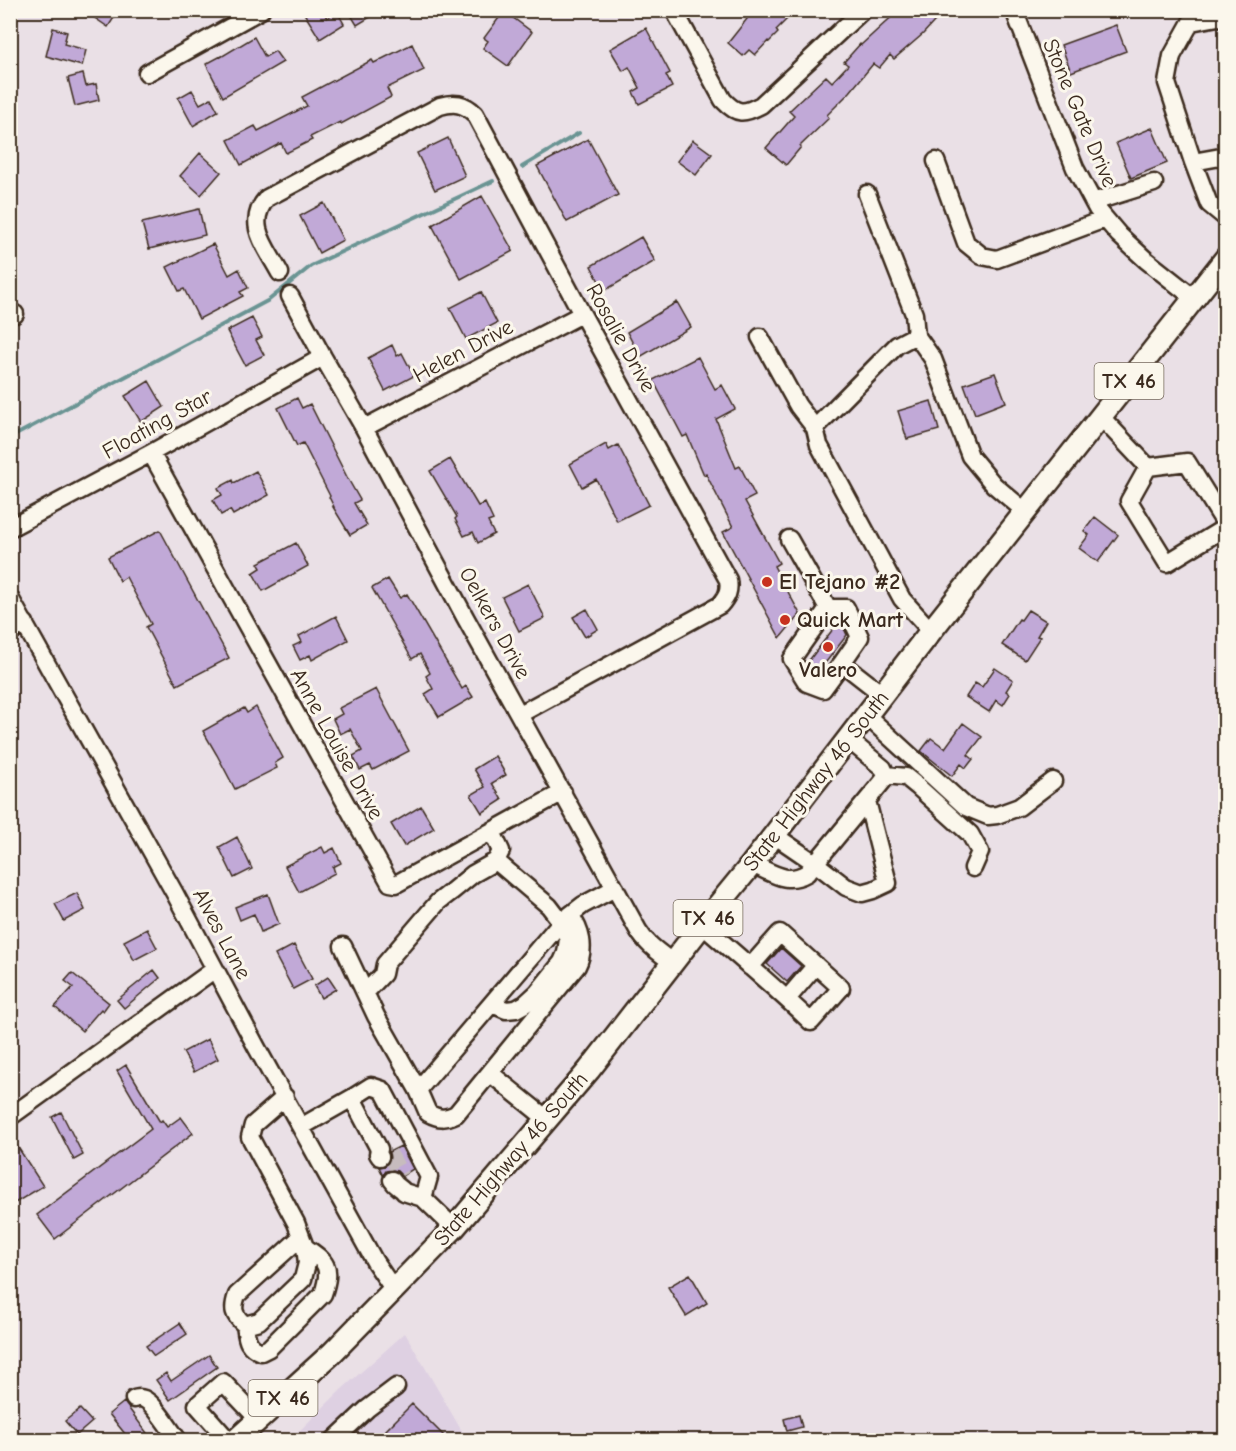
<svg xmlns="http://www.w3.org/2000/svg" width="1236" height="1451" font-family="'Comic Neue',sans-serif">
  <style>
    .built { fill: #ded0e2 }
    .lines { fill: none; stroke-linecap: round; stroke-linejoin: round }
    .stream { stroke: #6a9493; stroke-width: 4 }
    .building { fill: #c1a9d7; stroke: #3b2a1e; stroke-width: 1.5 }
    .minor-tunnel { stroke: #c7bcbe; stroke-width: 16; stroke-dasharray: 16 8; stroke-linecap: butt }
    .minor-casing { stroke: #3b2a1e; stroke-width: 21 }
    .major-casing { stroke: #3b2a1e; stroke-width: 26 }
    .minor { stroke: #fbf7ec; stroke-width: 16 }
    .major { stroke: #fbf7ec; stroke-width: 21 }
    .poi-dot { fill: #c8321e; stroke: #fbf7ec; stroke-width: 2 }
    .labels { text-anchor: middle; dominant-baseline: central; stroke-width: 6; stroke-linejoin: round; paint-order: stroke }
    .shield { fill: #fbf7ec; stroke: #75685c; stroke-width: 1.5 }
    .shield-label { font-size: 21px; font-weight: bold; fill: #3b2a1e }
    .street-label { font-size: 22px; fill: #3b2a1e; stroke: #fbf7ec }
    .poi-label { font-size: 22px; font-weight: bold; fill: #3b2a1e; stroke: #fbf7ec; text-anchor: start }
  </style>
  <rect width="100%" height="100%" fill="#eae0e6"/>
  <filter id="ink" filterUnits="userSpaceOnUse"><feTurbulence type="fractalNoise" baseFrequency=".0167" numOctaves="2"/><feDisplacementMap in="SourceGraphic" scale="12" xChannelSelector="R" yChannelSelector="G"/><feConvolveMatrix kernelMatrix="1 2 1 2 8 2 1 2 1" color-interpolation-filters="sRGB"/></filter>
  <g filter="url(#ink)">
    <path class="built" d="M 405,1333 L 467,1440 L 290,1440 L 341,1390 Z"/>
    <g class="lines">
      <path class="stream" d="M 522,167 L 579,133
        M 10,438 L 269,300 L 311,266 L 493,181"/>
    </g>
    <path class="building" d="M 83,10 L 119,10 L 108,27 Z
      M 302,10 L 322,10 L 327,18 L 337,11 L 344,24 L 320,39 Z
      M 348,10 L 382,10 L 357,25 Z
      M 753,10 L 796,10 L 776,30 L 778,33 L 769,42 L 768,41 L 755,55 L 749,50 L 743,56 L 728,43 L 747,19 L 746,17 Z
      M 899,10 L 945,10 L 923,34 L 894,59 L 890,55 L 879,68 L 873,64 L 850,92 L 827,115 L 829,118 L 800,146 L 801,147 L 786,165 L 766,148 L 794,116 L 789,111 L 826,76 L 832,82 L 848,65 L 844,62 L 860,44 L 861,45 Z
      M 504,11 L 532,32 L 508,66 L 483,48 L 488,41 L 484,38 Z
      M 1116,25 L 1126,51 L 1071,72 L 1061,45 Z
      M 53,28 L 67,32 L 64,44 L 86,50 L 82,66 L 46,56 Z
      M 646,28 L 670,73 L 666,75 L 672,87 L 639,104 L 633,92 L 640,88 L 629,67 L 623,71 L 610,49 Z
      M 254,37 L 265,57 L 275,51 L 283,62 L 223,97 L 206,64 L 221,56 L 221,57 Z
      M 412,44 L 424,70 L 387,88 L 391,97 L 341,124 L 340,122 L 310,137 L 312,140 L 286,153 L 281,143 L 241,165 L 228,140 L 255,126 L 258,131 L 307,106 L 302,97 L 372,60 L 374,63 Z
      M 83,74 L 86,86 L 96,84 L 99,100 L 75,106 L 68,78 Z
      M 192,90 L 200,104 L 211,98 L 218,111 L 193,126 L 178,98 Z
      M 1152,128 L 1167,163 L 1131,178 L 1116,143 Z
      M 448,138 L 465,176 L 435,190 L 417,153 Z
      M 588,139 L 618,195 L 567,222 L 537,166 Z
      M 693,140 L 712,154 L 696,175 L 677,161 Z
      M 200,153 L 221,172 L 201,195 L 180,176 Z
      M 482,196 L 513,251 L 461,279 L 432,225 Z
      M 324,203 L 343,240 L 319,253 L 300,216 Z
      M 199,209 L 205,235 L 149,249 L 142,223 Z
      M 641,237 L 655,261 L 604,291 L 591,266 Z
      M 213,244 L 229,275 L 239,269 L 248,288 L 240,292 L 243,296 L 199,319 L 184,289 L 179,291 L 167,267 Z
      M 481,292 L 497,323 L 466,339 L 450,308 Z
      M 677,302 L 691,327 L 640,357 L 627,332 Z
      M 252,318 L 262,337 L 256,340 L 264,355 L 245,365 L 227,331 Z
      M 392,345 L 397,356 L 402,353 L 414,376 L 385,391 L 368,358 Z
      M 698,357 L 715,389 L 722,385 L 735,409 L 716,419 L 736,468 L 740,466 L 755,496 L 745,501 L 779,563 L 774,566 L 800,614 L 780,638 L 723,532 L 733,527 L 706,474 L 704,475 L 687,435 L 683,437 L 653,380 Z
      M 995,373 L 1006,402 L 975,414 L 964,384 Z
      M 149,381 L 164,407 L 141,422 L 125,396 Z
      M 297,398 L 302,408 L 310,404 L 348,479 L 360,500 L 354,503 L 367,525 L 350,535 L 333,507 L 334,507 L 329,497 L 330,496 L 303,443 L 297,446 L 278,408 Z
      M 931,401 L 939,430 L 907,439 L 898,411 Z
      M 606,444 L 609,450 L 618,445 L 649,505 L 617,521 L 596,479 L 582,487 L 570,464 Z
      M 450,459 L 478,506 L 485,503 L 493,520 L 488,522 L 494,534 L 478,543 L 473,532 L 464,536 L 455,519 L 457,517 L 430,471 Z
      M 256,471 L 269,495 L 233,515 L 230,510 L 221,515 L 213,500 L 222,495 L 218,488 L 233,480 L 234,483 Z
      M 1095,517 L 1118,535 L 1098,562 L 1079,548 L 1089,535 L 1084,531 Z
      M 160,530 L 229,658 L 177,685 L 146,627 L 151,624 L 126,577 L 120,581 L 108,557 Z
      M 296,543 L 308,566 L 263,591 L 253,573 L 261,568 L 258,563 Z
      M 388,579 L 400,598 L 407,594 L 462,689 L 466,686 L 473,697 L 439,717 L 425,694 L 433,689 L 426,676 L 430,673 L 420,654 L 412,659 L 372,588 Z
      M 528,584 L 545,618 L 519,631 L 502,597 Z
      M 587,609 L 598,629 L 585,637 L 573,617 Z
      M 1028,610 L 1046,621 L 1037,636 L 1040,637 L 1025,660 L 1002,645 L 1019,619 L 1021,620 Z
      M 336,616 L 348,640 L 312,660 L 310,655 L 300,660 L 293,646 L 302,642 L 299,636 Z
      M 840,620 L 847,635 L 816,675 L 807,663 Z
      M 995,668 L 1013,680 L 1006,691 L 1010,694 L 1003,705 L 996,700 L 989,712 L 966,697 L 975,683 L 982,687 Z
      M 376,689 L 409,751 L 373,770 L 370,765 L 360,770 L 353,756 L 362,751 L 350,729 L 340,734 L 333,719 L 342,714 L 339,708 Z
      M 256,707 L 283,758 L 275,763 L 277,768 L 235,789 L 217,755 L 203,731 L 244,708 L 247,713 Z
      M 963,723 L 982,737 L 968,755 L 973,759 L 966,768 L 961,764 L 952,776 L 921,751 L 931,738 L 945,748 Z
      M 495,756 L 506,775 L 492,783 L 502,800 L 482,813 L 471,795 L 485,787 L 474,769 Z
      M 421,806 L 434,828 L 404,846 L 391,824 Z
      M 237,837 L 252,869 L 234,878 L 219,847 Z
      M 322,847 L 325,853 L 334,848 L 341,863 L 333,867 L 335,873 L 299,892 L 285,866 Z
      M 77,893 L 85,910 L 64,921 L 55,904 Z
      M 268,894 L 279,924 L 261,932 L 254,914 L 240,920 L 235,907 Z
      M 147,929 L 157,948 L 134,960 L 124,941 Z
      M 294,945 L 312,979 L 293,989 L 275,955 Z
      M 781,948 L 801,966 L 787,982 L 767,964 Z
      M 154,970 L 160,978 L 124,1008 L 117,1000 Z
      M 72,973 L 109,1003 L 103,1011 L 101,1009 L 82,1031 L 55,1007 L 73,987 L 65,981 Z
      M 328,977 L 336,989 L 321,998 L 314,986 Z
      M 208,1039 L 218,1059 L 194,1072 L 183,1052 Z
      M 126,1065 L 160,1122 L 162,1120 L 167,1127 L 181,1117 L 193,1133 L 55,1239 L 37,1215 L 151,1129 L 117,1071 Z
      M 61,1112 L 83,1155 L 74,1160 L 52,1117 Z
      M 10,1135 L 43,1186 L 10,1206 Z
      M 401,1146 L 413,1169 L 402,1176 L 397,1171 L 392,1170 L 386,1171 L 383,1175 L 379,1167 L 385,1166 L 389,1162 L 390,1157 L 389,1152 Z
      M 690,1274 L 707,1303 L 686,1316 L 668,1287 Z
      M 180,1323 L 187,1334 L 154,1356 L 146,1346 Z
      M 209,1355 L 217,1367 L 170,1400 L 156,1380 L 166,1373 L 171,1381 Z
      M 124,1402 L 147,1433 L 137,1440 L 130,1440 L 109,1414 Z
      M 412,1404 L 448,1440 L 376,1440 Z
      M 80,1409 L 92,1422 L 77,1435 L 65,1421 Z
      M 799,1415 L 802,1427 L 787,1431 L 784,1419 Z"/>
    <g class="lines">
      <path class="minor-tunnel" d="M 389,1153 L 402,1176"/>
      <defs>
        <path id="minor" d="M 674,10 L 723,100 C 737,115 744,114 761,105 L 863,10
          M 1014,10 L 1075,168 L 1097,209 L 1119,235 L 1146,260 L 1194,298
          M 1226,18 L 1218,17 L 1191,22 L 1172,56 L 1167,83 L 1193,162 L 1209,204 L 1226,218
          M 147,73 L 261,10
          M 936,161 L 966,243 L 982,256 L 997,259 L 1105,219
          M 1193,162 L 1226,156
          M 867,194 L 914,314 L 916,335
          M 1093,202 L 1154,183
          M 280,273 C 267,248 244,224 267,198 L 440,106 C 454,102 464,103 475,114 L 582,314 L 728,580 C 730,591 727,597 720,605 L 520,714
          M 290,296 L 323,357 L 364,428 L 465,617 L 638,930 C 646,944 660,953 673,963
          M 10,314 L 15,314
          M 760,337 L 798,406 L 815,428
          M 1101,417 L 1148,467
          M 364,428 L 582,314
          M 151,453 L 390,883 L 396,884 L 563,792
          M 1148,467 L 1129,501 L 1167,563 L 1226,527
          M 1148,467 L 1187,462 L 1226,525
          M 10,528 L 151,453 L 323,357
          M 789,539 L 828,608 L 846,608 L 860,637 L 842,663 L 883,695
          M 10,598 L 174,892 L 257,1048 L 375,1262 L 394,1290
          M 828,608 L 792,659 L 807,683 L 823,689 L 842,663
          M 931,631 L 902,599 L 819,445 L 815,428 L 897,345 L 916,335 L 933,359 L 970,456 L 994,485 L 1026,512
          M 10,632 L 25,623
          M 867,716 L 966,807 L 988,816 L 997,815 L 1019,807 L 1053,781
          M 886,775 L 906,777 L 917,786 L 970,834 L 980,852 L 973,868
          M 774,835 L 815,863 L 846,887 L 862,893 L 873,890 L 888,883 L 867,801
          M 752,864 C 773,873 786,885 807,873 L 883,781 L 886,775 L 883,768 L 849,740
          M 570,915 C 581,930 586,948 577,966 L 456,1114 C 445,1119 439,1119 428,1113 L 418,1090 L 556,928 L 570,915 L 583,905 L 615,888
          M 702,925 C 739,957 776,988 811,1022 L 841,988 L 780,933 L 750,967
          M 343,946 L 376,1016 L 418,1090
          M 365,993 L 383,974 L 385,964 L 438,902 L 451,892 L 473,874 L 496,861 L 501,851 L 492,832
          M 787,999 L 816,965
          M 492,1004 L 506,1010 L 516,1009 L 525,1004 L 537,993 L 562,962 L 566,953 L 568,939 L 562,923 L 549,906 L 496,861
          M 490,1073 L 548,1120
          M 285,1097 L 253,1125 L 250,1137 L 296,1223 L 305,1247 L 307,1263 L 303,1279 L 259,1321 L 245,1325 C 233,1315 232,1309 237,1295 L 301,1237
          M 10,1117 L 215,969
          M 301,1127 L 352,1098
          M 380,1157 L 378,1154 L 379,1149 L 352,1098 L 371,1086 L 383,1090 L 429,1177 L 423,1198 L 404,1192 C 401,1187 397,1188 392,1180
          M 423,1198 L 454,1228
          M 245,1325 C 247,1338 246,1346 261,1352 L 269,1348 L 323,1294 C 332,1267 327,1262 305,1247
          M 134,1399 C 139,1398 139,1397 144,1399 C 154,1403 171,1431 178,1440
          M 228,1440 L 197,1405 L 223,1382 L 259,1420
          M 334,1440 L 367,1409 L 396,1387"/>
        <path id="major" d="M 236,1440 L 331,1354 L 454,1228 L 589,1070 L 702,925 L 752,864 L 931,631 L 1226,258"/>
      </defs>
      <use href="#minor" class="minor-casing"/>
      <use href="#major" class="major-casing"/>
      <use href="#minor" class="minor"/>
      <use href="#major" class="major"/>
    </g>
  </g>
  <g class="poi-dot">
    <circle cx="767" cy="582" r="6"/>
    <circle cx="785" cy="620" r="6"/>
    <circle cx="828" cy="647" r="6"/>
  </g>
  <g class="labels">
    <g class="shield">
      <rect x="1094.5" y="363" width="69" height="36" rx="4.5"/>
      <rect x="673.5" y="900" width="69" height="36" rx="4.5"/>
      <rect x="248.5" y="1380" width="69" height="36" rx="4.5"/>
    </g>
    <g class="shield-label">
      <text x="1129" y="381">TX 46</text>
      <text x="708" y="918">TX 46</text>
      <text x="283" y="1398">TX 46</text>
    </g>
    <g class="street-label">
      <text transform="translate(1080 113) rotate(67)">Stone Gate Drive</text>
      <text transform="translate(621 338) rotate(61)">Rosalie Drive</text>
      <text transform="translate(463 351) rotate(-28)">Helen Drive</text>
      <text transform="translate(157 424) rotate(-29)">Floating Star</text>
      <text transform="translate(495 623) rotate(61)">Oelkers Drive</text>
      <text transform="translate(337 744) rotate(61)">Anne Louise Drive</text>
      <text transform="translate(816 781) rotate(-52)">State Highway 46 South</text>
      <text transform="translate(222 934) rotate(62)">Alves Lane</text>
      <text transform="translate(511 1159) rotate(-49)">State Highway 46 South</text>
    </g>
    <g class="poi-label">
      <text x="779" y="582">El Tejano #2</text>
      <text x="797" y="620">Quick Mart</text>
      <text x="828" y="670" text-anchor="middle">Valero</text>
    </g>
  </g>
  <rect width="1236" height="1451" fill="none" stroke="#fbf7ec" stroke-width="36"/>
  <rect x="18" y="18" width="1200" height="1415" fill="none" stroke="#3b2a1e" stroke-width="2" filter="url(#ink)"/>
</svg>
